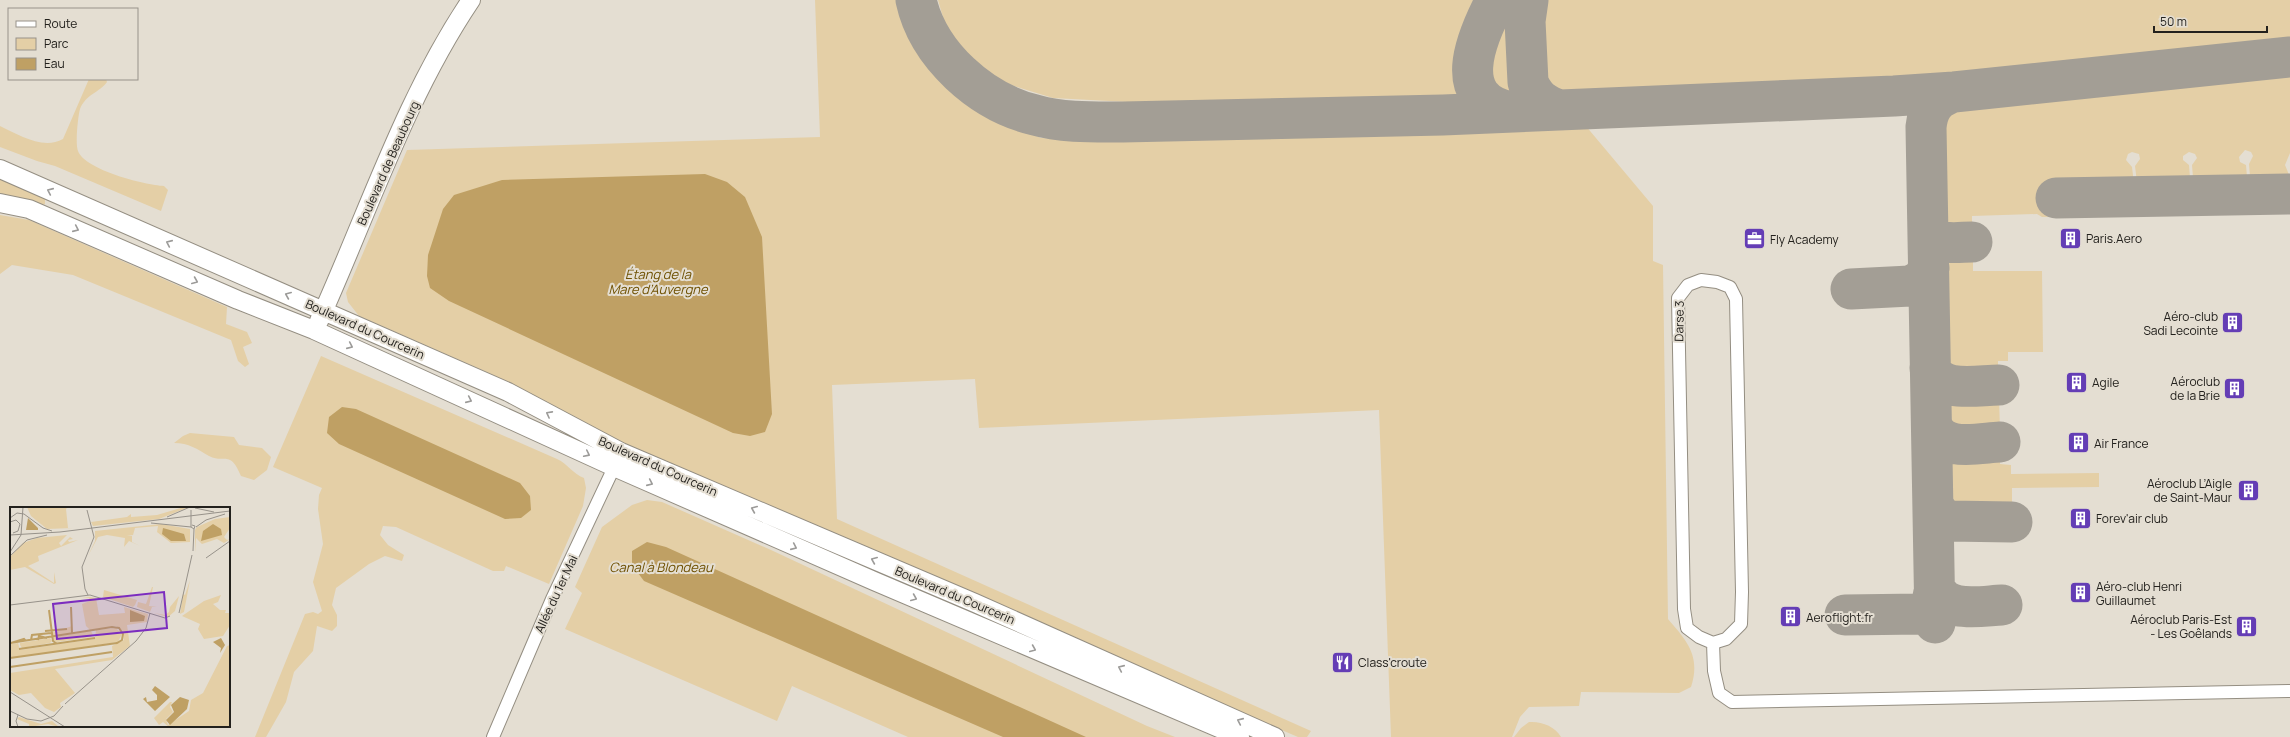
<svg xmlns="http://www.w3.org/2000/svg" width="2290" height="737" font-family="Manrope,sans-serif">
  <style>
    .green { fill: #e4cfa6 }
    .water { fill: #bfa064 }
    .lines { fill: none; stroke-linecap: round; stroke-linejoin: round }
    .taxiway { stroke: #a39e95; stroke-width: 41 }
    .street-casing { stroke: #948e82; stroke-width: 14 }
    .secondary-casing { stroke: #948e82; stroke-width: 20 }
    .street { stroke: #fff; stroke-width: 12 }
    .secondary { stroke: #fff; stroke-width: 18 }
    .oneway { stroke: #9c9b99 }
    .labels { text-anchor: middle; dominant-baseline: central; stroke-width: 4; stroke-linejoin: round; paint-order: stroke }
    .street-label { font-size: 12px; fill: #23211d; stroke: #e4ded2 }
    .poi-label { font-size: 12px; fill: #23211d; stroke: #e4ded2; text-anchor: start }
    .water-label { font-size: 13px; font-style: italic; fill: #6e5000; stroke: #e4ded2 }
    .inset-river { fill: none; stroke: #bfa064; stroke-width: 2 }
    .inset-road { fill: none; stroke: #97928a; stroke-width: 1 }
    .view { fill: #7b2cbf; fill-opacity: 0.15; stroke: #7b2cbf; stroke-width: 2 }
    .inset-edge { fill: none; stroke: #23211d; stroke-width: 2 }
  </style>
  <rect width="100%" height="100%" fill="#e4ded2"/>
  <path class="green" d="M 815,0 L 897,0 L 906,31 L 927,63 L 950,90 L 972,108 L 1041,138 L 1086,140 L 1133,139 L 1580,119 L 1653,206 L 1653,261 L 1663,265 L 1668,619 C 1687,641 1701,656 1691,687 L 1679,693 L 1581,692 L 1579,706 L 1529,707 L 1520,717 L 1512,737 L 1391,737 L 1379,410 L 979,428 L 975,379 L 832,385 L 837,519 L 1311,731 L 1307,737 L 1298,737 L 681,473 L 491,374 L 359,316 L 348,302 L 346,293 L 407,150 L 820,137 Z
    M 938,0 L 1487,0 L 1468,36 L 1465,51 L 1466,105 L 1443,106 L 1442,102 L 1128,102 L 1053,98 L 1017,87 L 985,75 L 961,53 L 946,28 Z
    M 1506,0 L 1519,0 C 1512,30 1527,66 1511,93 L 1500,97 C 1463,80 1492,24 1506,0 Z
    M 1538,0 L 2290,0 L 2290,48 L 1956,84 L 1570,102 C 1559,99 1550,97 1543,88 C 1533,75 1531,15 1538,0 Z
    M 2290,69 L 2290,153 L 2285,165 L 2290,177 L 2290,189 L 2251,189 L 2249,164 L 2253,156 L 2251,152 L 2245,150 L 2239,157 L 2240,162 L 2246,165 L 2248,189 L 2194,190 L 2192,165 L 2197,158 L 2195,154 L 2189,152 L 2183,156 L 2183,160 L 2189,165 L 2191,191 L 2138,191 L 2135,166 L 2140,159 L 2139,154 L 2132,152 L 2128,154 L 2126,160 L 2132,167 L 2135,192 L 2051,193 L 2052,203 L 2100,202 L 2097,216 L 2042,217 L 2037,214 L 1972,216 L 1972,234 L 1947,235 L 1940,230 L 1937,119 L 1943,107 L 1952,101 L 2228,72 Z
    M 89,79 L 106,79 L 107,82 C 99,93 86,94 80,109 C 78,116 75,144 78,151 C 85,170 145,185 164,186 L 168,190 L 161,211 L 55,166 L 37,161 L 0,147 L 0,126 C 19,135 43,150 63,139 Z
    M 0,178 L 45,197 L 45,204 C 38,206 11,195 0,194 Z
    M 0,215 L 29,220 L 227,307 L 226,324 L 247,332 L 252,343 L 243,347 L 249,364 L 245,367 L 238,361 L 231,340 L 73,275 L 12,265 L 0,274 Z
    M 1958,249 L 1969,251 L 1973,254 L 1973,271 L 2042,271 L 2043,352 L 2008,352 L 2008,361 L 1998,361 L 1998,374 L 1944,375 L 1941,258 L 1944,252 Z
    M 321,356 L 557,459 C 568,464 573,474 584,478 L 586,488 L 583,506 L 549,584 L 506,566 L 504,571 L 493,571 L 396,527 L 383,526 L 380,535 L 388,545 L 404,555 L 402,561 L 385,556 L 369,564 L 336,588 L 332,605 L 337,615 L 337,626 L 332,631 L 317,626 L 313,651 L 294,672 L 286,702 L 266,737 L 255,737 L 305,614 L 313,612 L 318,614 L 322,611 L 313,582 L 323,544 L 318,509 L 319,495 L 322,488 L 273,467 Z
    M 1999,396 L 2000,431 L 1945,432 L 1944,398 Z
    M 190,433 L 234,437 L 239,445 L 262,448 L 271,457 L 267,470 L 254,480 L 241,476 C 230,449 224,464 209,456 C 197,449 189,443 174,443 L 183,436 Z
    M 2000,453 L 2000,464 L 2011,465 L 2011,474 L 2099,473 L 2099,487 L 2012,488 L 2012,507 L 2006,516 L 1956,517 L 1950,514 L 1946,510 L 1945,455 Z
    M 647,500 L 662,502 L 771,550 L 1147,726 L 1175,737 L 908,737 L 792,686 L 777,721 L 565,629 L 582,593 L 575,587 L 602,527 L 632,505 Z
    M 1529,722 C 1541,721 1555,726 1561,737 L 1514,737 L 1521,728 Z"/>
  <path class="water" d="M 705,174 L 727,182 L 745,197 L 762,237 L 772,414 L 765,432 L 750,436 L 733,433 L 449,301 L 430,288 L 427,276 L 428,255 L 443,209 L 454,195 L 502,180 Z
    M 342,407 L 356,409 L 520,483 L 530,496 L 531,510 L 521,518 L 505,519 L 339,444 L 327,433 L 329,417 Z
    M 647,542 L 666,547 L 1086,737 L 1003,737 L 644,581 L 632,565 L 632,551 Z"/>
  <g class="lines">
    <path class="taxiway" d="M 916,0 C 928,55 981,102 1035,115 C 1063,123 1094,122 1123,122 L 1443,115 L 1894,96 L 1954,92 L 2290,57
      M 1496,0 C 1476,38 1449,100 1511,112
      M 1528,0 L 1525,21 L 1528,82 C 1534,98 1544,105 1560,110
      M 2056,198 L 2290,194
      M 1928,230 C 1935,247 1957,242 1972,242
      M 1851,289 L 1910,286 L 1922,280 L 1929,268
      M 1930,368 C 1940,394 1976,385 1999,385
      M 1932,425 C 1941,453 1978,443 2000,442
      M 1933,505 L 1940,516 L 1949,521 L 2012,522
      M 1935,587 C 1944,614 1979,606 2002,605
      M 1845,615 L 1920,614 L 1931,607 L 1935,587
      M 1935,623 L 1926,127 C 1928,108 1935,98 1954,92"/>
    <defs>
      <path id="street" d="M 1701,280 L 1717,282 L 1730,287 L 1736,299 L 1742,592 L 1741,624 L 1726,639 L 1713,643 L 1699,637 L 1687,628 L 1684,609 L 1678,298 L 1688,285 Z
        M 1713,643 L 1714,671 L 1719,693 L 1732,702 L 2290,691
        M 493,737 L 552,599 L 617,461"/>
      <path id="secondary" d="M 0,169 L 508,392 L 621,452 L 975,603 L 1275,737
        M 0,203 L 29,209 L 238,300 L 314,330 L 614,467 L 874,581 L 1240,737
        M 319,321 C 368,213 405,98 471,0"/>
    </defs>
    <use href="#street" class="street-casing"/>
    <use href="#secondary" class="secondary-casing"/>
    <use href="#street" class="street"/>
    <use href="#secondary" class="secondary"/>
  </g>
  <defs><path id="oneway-chevron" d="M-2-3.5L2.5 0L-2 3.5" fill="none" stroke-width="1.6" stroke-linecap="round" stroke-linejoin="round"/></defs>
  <g class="oneway">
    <use href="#oneway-chevron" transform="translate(50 191) rotate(-156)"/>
    <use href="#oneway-chevron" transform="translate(76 229) rotate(24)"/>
    <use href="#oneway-chevron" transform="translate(169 243) rotate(-156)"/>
    <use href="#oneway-chevron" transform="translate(195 281) rotate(23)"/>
    <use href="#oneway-chevron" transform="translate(288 295) rotate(-157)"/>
    <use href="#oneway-chevron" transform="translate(350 346) rotate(24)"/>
    <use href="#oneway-chevron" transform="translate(469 400) rotate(24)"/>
    <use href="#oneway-chevron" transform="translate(549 414) rotate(-152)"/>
    <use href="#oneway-chevron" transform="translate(587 454) rotate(26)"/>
    <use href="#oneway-chevron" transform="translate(650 483) rotate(24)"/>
    <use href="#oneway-chevron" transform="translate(754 509) rotate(-157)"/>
    <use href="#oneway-chevron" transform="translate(794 547) rotate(24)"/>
    <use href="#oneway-chevron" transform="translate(874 560) rotate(-157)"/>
    <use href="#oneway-chevron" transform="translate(914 598) rotate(23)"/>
    <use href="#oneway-chevron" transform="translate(1033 649) rotate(23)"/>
    <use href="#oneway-chevron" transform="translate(1121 668) rotate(-156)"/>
    <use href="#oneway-chevron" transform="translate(1240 721) rotate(-156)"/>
  </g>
  <defs>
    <symbol id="building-square" viewBox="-11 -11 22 22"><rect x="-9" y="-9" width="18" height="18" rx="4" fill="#643db5" stroke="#e4ded2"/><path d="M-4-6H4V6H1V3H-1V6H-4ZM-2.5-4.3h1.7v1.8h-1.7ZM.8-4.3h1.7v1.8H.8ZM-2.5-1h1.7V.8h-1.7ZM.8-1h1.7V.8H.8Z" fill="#fff"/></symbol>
    <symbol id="office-square" viewBox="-11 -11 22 22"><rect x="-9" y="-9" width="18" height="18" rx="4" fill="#643db5" stroke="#e4ded2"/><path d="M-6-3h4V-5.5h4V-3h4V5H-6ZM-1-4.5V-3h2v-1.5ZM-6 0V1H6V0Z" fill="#fff"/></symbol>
    <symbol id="restaurant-square" viewBox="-11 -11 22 22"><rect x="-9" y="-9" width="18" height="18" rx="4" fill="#643db5" stroke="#e4ded2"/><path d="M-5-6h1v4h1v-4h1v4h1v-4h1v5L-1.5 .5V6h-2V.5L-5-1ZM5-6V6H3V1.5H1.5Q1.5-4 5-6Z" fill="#fff"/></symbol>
  </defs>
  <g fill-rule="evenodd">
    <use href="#building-square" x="2058" y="226" width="25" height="25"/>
    <use href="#office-square" x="1742" y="226" width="25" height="25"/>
    <use href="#building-square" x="2220" y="310" width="25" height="25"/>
    <use href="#building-square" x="2064" y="370" width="25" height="25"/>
    <use href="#building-square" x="2222" y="376" width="25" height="25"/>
    <use href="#building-square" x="2066" y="430" width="25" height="25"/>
    <use href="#building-square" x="2236" y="478" width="25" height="25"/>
    <use href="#building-square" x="2068" y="506" width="25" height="25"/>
    <use href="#building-square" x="2068" y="580" width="25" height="25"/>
    <use href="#building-square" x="1778" y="604" width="25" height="25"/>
    <use href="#building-square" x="2234" y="614" width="25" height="25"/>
    <use href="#restaurant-square" x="1330" y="650" width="25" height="25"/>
  </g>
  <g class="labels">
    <g class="street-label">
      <text transform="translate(388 163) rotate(-66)">Boulevard de Beaubourg</text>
      <text transform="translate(1679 321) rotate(-89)">Darse 3</text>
      <text transform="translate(365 329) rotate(24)">Boulevard du Courcerin</text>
      <text transform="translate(658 466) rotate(24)">Boulevard du Courcerin</text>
      <text transform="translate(556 594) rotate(-65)">Allée du 1er Mai</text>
      <text transform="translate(955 595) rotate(23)">Boulevard du Courcerin</text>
    </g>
    <g class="poi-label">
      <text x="2086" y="238">Paris.Aero</text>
      <text x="1770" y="239">Fly Academy</text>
      <text x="2218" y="316" text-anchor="end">Aéro-club<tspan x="2218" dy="14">Sadi Lecointe</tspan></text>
      <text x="2220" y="381" text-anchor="end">Aéroclub<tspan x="2220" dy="14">de la Brie</tspan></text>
      <text x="2092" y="382">Agile</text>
      <text x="2094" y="443">Air France</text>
      <text x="2232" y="483" text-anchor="end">Aéroclub L’Aigle<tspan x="2232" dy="14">de Saint-Maur</tspan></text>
      <text x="2096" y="518">Forev'air club</text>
      <text x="2096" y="586">Aéro-club Henri<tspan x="2096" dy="14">Guillaumet</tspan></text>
      <text x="1806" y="617">Aeroflight.fr</text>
      <text x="2232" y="619" text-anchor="end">Aéroclub Paris-Est<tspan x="2232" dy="14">- Les Goêlands</tspan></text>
      <text x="1358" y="662">Class'croute</text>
    </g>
    <g class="water-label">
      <text x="658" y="274">Étang de la<tspan x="658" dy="15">Mare d’Auvergne</tspan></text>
      <text x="661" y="567">Canal à Blondeau</text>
    </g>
  </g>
  <g transform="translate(10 507)">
    <rect width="220" height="220" fill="#e4ded2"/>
    <path d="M 17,0 L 58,0 L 56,2 L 58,21 L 63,21 L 37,22 L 21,9 ZM 174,0 L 179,0 L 149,12 L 83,19 L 81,15 L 117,10 L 121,7 L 121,10 L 147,8 ZM 220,10 L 220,21 L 214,30 L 217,33 L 220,32 L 214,36 L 207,32 L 192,37 L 186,31 L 185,46 L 185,23 L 187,20 L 205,12 ZM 151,17 L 180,22 L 180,35 L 161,36 L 147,25 L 148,19 L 125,21 L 123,28 L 117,29 L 122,29 L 122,35 L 130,39 L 119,34 L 114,40 L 115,31 L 97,28 L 88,30 L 78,49 L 85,34 L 85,24 ZM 57,28 L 49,36 L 51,39 L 60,30 L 63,32 L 58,33 L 59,35 L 68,33 L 28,49 L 29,54 L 18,59 L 44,76 L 44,65 L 46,76 L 44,77 L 15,60 L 0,63 L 0,50 L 13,36 L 27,31 ZM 180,73 L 174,105 L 170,107 L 173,87 L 175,88 ZM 142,80 L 143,80 L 139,99 L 147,100 L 142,100 L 140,105 L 127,100 L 128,95 L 136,97 ZM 94,83 L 127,93 L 125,98 L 123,100 L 93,90 ZM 211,88 L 208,95 L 203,97 L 210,103 L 216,103 L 215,106 L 220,106 L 220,118 L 213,129 L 194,132 L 188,122 L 190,117 L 172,109 L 194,94 ZM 169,89 L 165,104 L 158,110 L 144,106 L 155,108 L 159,105 L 160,100 ZM 72,90 L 80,90 L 86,91 L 89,108 L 115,106 L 114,100 L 138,107 L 137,115 L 117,118 L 120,139 L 102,153 L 45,162 L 65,186 L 50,196 L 51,200 L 44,205 L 35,201 L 21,186 L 9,188 L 0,183 L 0,166 L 103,150 L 102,139 L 114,133 L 113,124 L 106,119 L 80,123 L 76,119 L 72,97 L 80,94 L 79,91 ZM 62,119 L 62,126 L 43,129 L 42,124 L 45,125 ZM 106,121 L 112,127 L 108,135 L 0,151 L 0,137 L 8,136 L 10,143 L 85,132 L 86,123 ZM 81,124 L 83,128 L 81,130 L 47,135 L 43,134 L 44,130 ZM 40,131 L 42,134 L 40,136 L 12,141 L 10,138 L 10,136 ZM 220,138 L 220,220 L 159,220 L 153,215 L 149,218 L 144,211 L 160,195 L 162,195 L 160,200 L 163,205 L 156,212 L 158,218 L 179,204 L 181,193 L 193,186 L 217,139 ZM 9,210 L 31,217 L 42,214 L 49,220 L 38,217 L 19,220 L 19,217 L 7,212 Z" fill="#e4cfa6"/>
    <path d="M 18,11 L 28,21 L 28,23 L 16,23 ZM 203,17 L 211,22 L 212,28 L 191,34 L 193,24 ZM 153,21 L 174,27 L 176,34 L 161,34 L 152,27 ZM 120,103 L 135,109 L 134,114 L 120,115 ZM 211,131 L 215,138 L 210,146 L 211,141 L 203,135 ZM 145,179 L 160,190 L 145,204 L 133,192 L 136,190 L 137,195 L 147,193 L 147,188 L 142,183 ZM 170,190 L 179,193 L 177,202 L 160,218 L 156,213 L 164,205 L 161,198 Z" fill="#bfa064"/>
    <path class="inset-river" d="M 61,100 L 62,126M 39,103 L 43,134 L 47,137M 35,124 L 57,122M 21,133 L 22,128 L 41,126M 28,133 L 29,129 L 37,131M 0,136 L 102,120 L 109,121 L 113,127 L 112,133 L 107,136 L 0,151M 1,136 L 14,132 L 16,134M 9,142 L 85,131M 0,160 L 102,145"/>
    <path class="inset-road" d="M 185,1 L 204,5M 77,3 L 84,30 L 72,60 L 75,82 L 78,88M 181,3 L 181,20 L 184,22 L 185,19 L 182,18M 157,10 L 180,0M 0,11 L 7,6 L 14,7 L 33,21 L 42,24M 0,15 L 6,13 L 10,17 L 8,24 L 3,26M 141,16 L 181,20M 186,20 L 196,13 L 215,7M 0,28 L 50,25 L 220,4M 183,44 L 184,22M 0,45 L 11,28 L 13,0M 0,49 L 17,33 L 37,28M 196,51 L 220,34M 0,98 L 80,88 L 155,111 L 160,109M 169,106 L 182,48M 0,185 L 55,220M 55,197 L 126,134 L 136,121 L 140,106M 0,204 L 17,212 L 31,214 L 44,209 L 53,199M 8,208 L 6,214 L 8,220"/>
    <path class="view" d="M 154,85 L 157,121 L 47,132 L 43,97 Z"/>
    <rect width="220" height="220" class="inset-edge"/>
  </g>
  <rect x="8" y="8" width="130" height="72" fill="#e4ded2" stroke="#97928a"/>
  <rect x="16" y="21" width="20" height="6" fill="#ffffff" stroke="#97928a"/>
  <text x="44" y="28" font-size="12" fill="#23211d">Route</text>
  <rect x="16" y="38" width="20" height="12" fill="#e4cfa6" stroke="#97928a"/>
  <text x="44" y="48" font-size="12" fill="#23211d">Parc</text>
  <rect x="16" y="58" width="20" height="12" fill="#bfa064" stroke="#97928a"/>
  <text x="44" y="68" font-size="12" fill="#23211d">Eau</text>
  <path d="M2154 26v6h113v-6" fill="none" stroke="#23211d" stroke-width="2"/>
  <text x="2160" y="26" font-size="12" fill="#23211d" stroke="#e4ded2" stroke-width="3" paint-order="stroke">50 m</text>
</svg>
